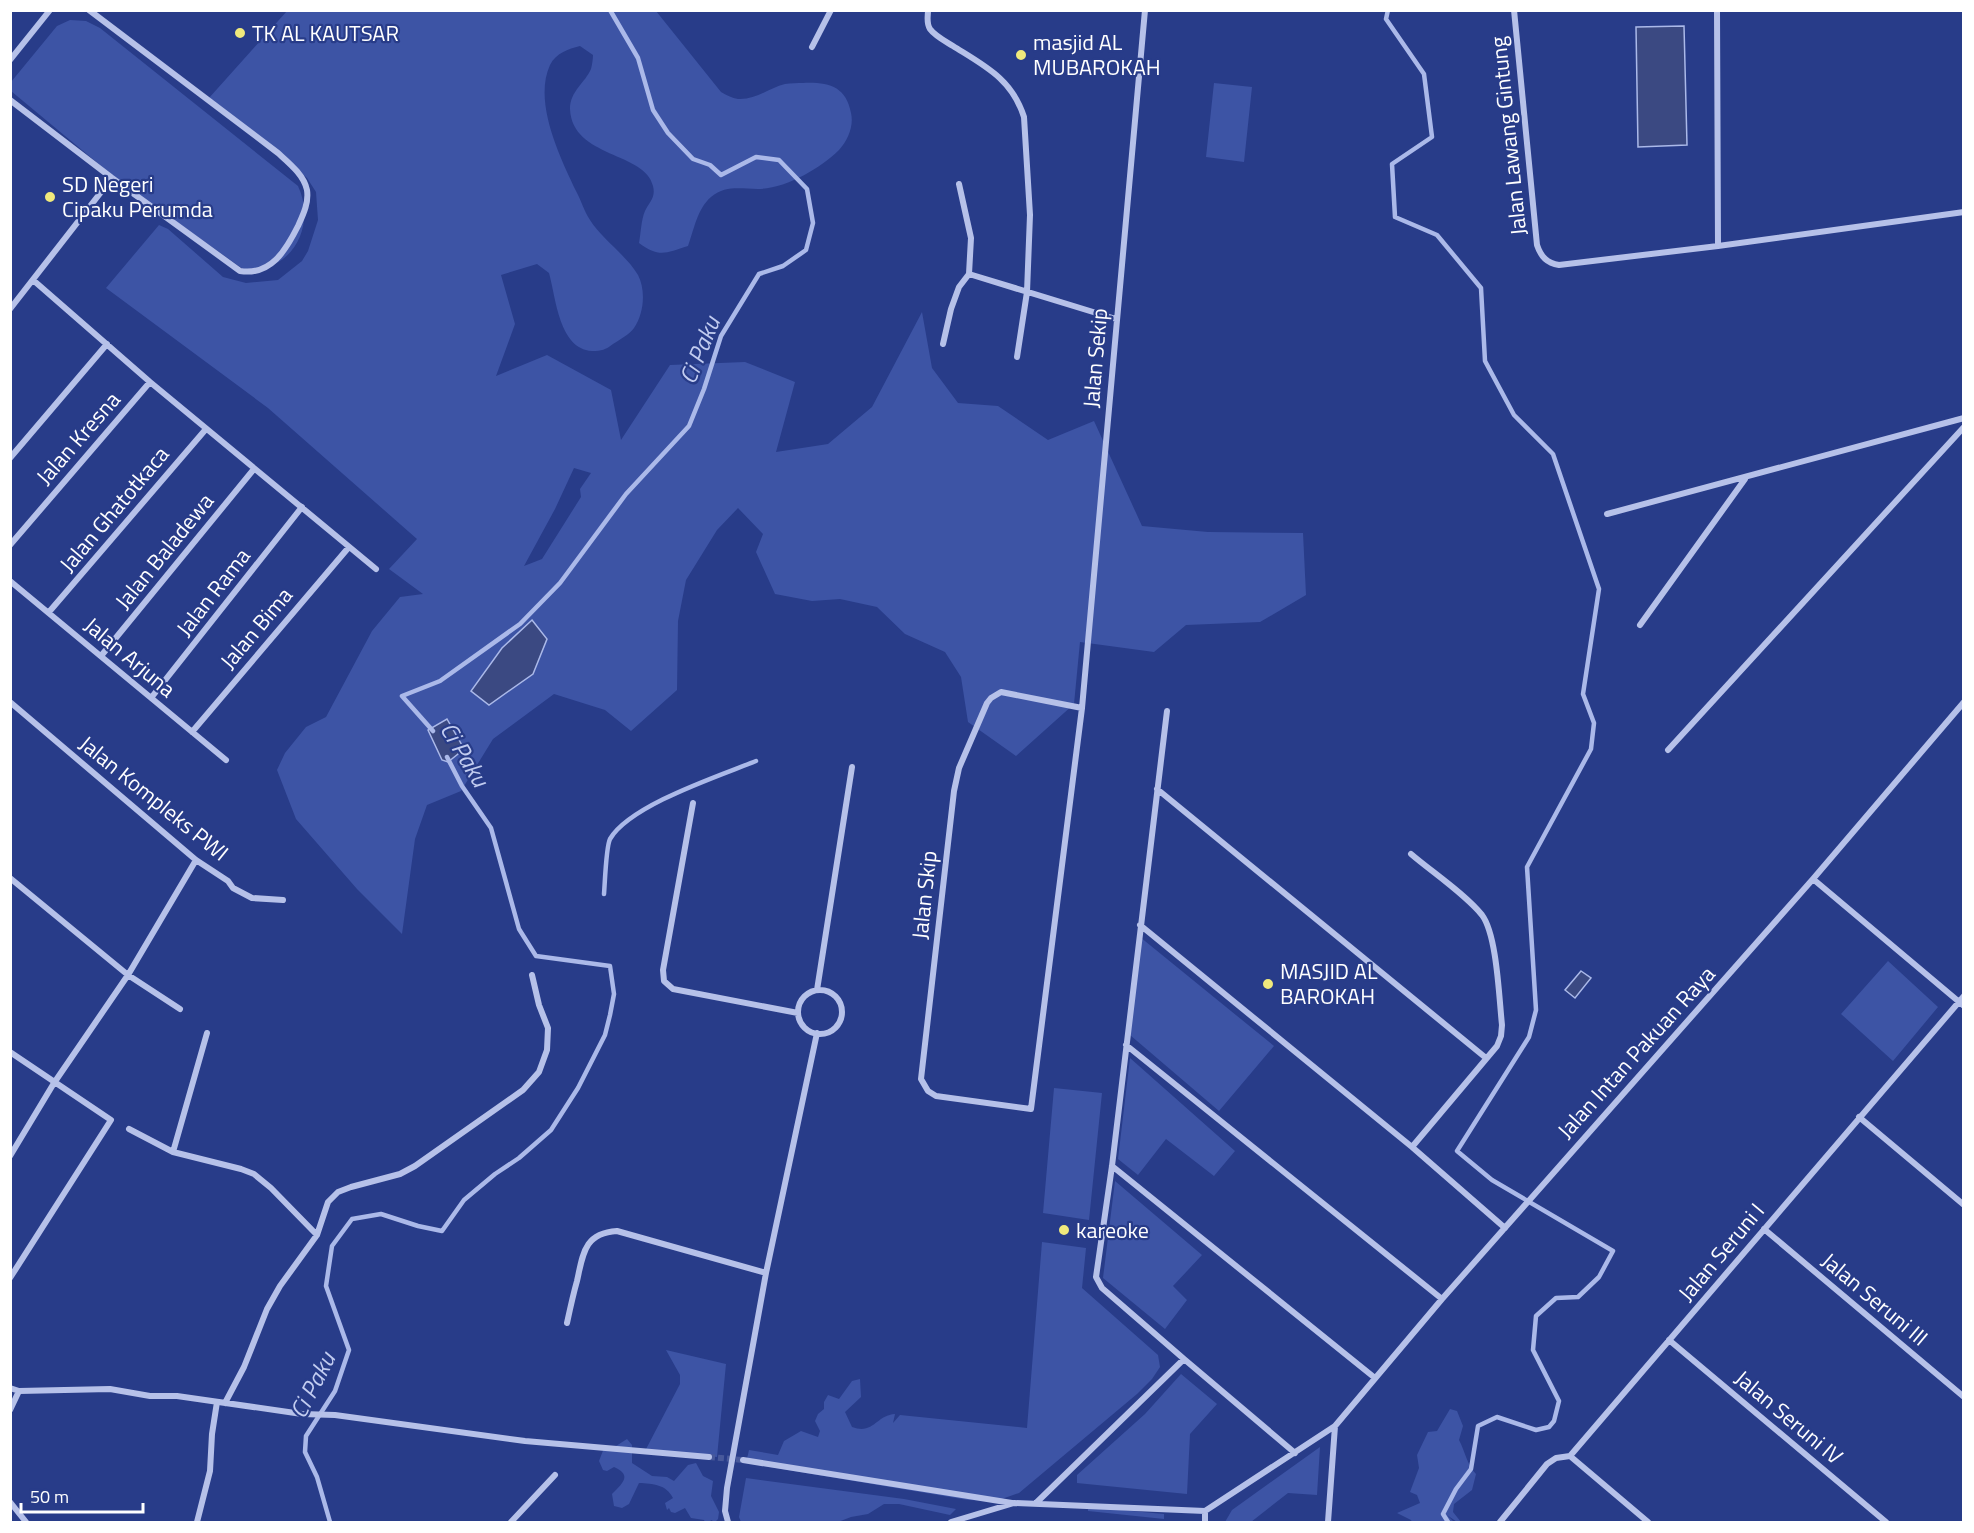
<svg xmlns="http://www.w3.org/2000/svg" width="1974" height="1533" font-family="'Titillium Web',sans-serif">
  <style>
    .green { fill: #3d54a5; fill-rule: evenodd }
    .water { fill: #3b4982; stroke: #abb9e9; stroke-width: 1.5 }
    .lines { fill: none; stroke-linecap: round; stroke-linejoin: round }
    .stream { stroke: #abb9e9; stroke-width: 4.5 }
    .street-tunnel { stroke: #48599b; stroke-width: 6; stroke-dasharray: 6 3; stroke-linecap: butt }
    .street { stroke: #b6c1e9; stroke-width: 6 }
    .poi-dot { fill: #f0e97c; stroke: #283c89; stroke-width: 2 }
    .labels { text-anchor: middle; dominant-baseline: central; stroke-width: 4.5; stroke-linejoin: round; paint-order: stroke }
    .poi-label { font-size: 22px; fill: #fff; stroke: #283c89; text-anchor: start }
    .street-label { font-size: 22px; fill: #fff; stroke: #283c89 }
    .water-label { font-size: 24px; font-style: italic; fill: #c2ccf0; stroke: #283c89 }
  </style>
  <rect width="100%" height="100%" fill="#283c89"/>
  <path class="green" d="M 287,11 L 656,11 L 721,92 C 726,95 732,98 738,99 C 756,100 769,88 785,84 C 791,83 798,83 803,83 C 828,82 846,86 851,113 C 854,126 848,140 839,150 C 821,168 785,189 758,189 C 740,189 726,185 711,197 C 697,209 694,230 688,246 C 666,253 659,258 639,243 C 641,233 641,220 645,211 C 649,202 656,198 653,186 C 646,152 572,158 570,109 C 570,91 585,83 591,69 C 592,65 593,59 593,55 L 580,46 C 568,49 556,53 550,65 C 533,102 560,157 576,191 C 581,200 584,211 590,220 C 602,239 627,256 638,275 C 646,290 644,314 634,328 C 630,334 619,340 613,344 C 605,350 602,351 592,351 C 559,349 556,298 549,273 L 537,264 L 501,275 L 515,324 L 496,376 L 547,355 L 611,390 L 621,440 L 670,365 L 745,362 L 795,382 L 776,452 L 828,444 L 872,407 L 922,312 L 932,368 L 958,403 L 998,406 L 1048,440 L 1094,421 L 1142,526 L 1208,532 L 1303,533 L 1306,595 L 1260,622 L 1186,625 L 1154,652 L 1080,642 L 1074,704 L 1016,756 L 968,722 L 961,677 L 945,652 L 905,634 L 877,607 L 840,599 L 812,601 L 775,594 L 756,552 L 763,534 L 738,508 L 717,530 L 686,580 L 678,621 L 677,690 L 631,731 L 605,710 L 554,694 L 493,739 L 461,791 L 427,805 L 415,839 L 402,934 L 357,889 L 296,819 L 277,770 L 285,753 L 306,727 L 326,717 L 372,631 L 400,597 L 423,594 L 389,569 L 417,539 L 268,408 L 106,288 L 159,225 L 168,229 L 223,277 L 246,283 L 278,280 L 302,261 L 308,251 L 318,220 L 316,192 L 307,178 L 270,144 L 209,98 ZM 574,468 L 591,473 L 580,489 L 581,497 L 542,559 L 524,566 L 555,509 Z
    M 70,20 L 86,21 L 100,28 L 298,186 C 311,213 304,249 275,264 C 265,270 254,269 243,269 L 118,180 L 11,91 L 11,82 L 57,26 Z
    M 1214,83 L 1252,87 L 1244,162 L 1206,157 Z
    M 1140,937 L 1274,1046 L 1219,1111 L 1130,1035 Z
    M 1888,961 L 1938,1007 L 1893,1061 L 1841,1014 Z
    M 1130,1058 L 1235,1151 L 1214,1176 L 1166,1139 L 1138,1175 L 1118,1159 Z
    M 1054,1088 L 1102,1093 L 1089,1220 L 1043,1213 Z
    M 1115,1181 L 1202,1255 L 1173,1286 L 1187,1300 L 1165,1329 L 1103,1278 Z
    M 1042,1242 L 1086,1248 L 1082,1288 L 1158,1355 L 1160,1367 L 1152,1379 L 1137,1394 L 1019,1493 L 996,1501 L 968,1500 L 746,1463 L 749,1450 L 778,1455 L 784,1441 L 801,1431 L 818,1437 L 820,1431 L 815,1421 L 818,1414 L 824,1409 L 824,1402 L 828,1395 L 839,1399 L 852,1381 L 860,1379 L 861,1397 L 845,1412 L 852,1427 C 874,1435 876,1415 895,1414 L 893,1423 L 900,1415 L 1027,1428 Z
    M 666,1350 L 726,1364 L 717,1457 L 645,1451 L 680,1384 L 680,1375 Z
    M 1181,1374 L 1217,1404 L 1190,1434 L 1187,1494 L 1077,1483 L 1077,1475 L 1145,1414 Z
    M 1450,1409 L 1457,1411 L 1463,1426 L 1459,1440 C 1465,1451 1467,1465 1476,1474 L 1472,1490 L 1454,1504 L 1453,1512 L 1461,1522 L 1457,1522 L 1447,1515 L 1454,1522 L 1412,1522 L 1411,1520 L 1397,1513 L 1420,1503 L 1417,1495 L 1410,1492 L 1419,1468 L 1417,1455 L 1428,1432 L 1437,1431 Z
    M 627,1439 L 632,1445 L 632,1463 L 652,1476 L 667,1477 L 674,1481 L 688,1465 L 696,1463 L 703,1476 L 713,1481 L 711,1496 L 719,1512 L 718,1519 L 715,1522 L 711,1520 L 710,1522 L 705,1522 L 704,1520 L 691,1518 L 685,1508 L 675,1513 L 671,1512 L 669,1508 L 667,1510 L 665,1503 L 673,1498 C 666,1484 653,1484 639,1483 L 629,1504 L 622,1508 L 614,1506 L 612,1494 C 622,1484 633,1475 614,1467 L 607,1471 L 603,1470 L 599,1461 L 604,1448 L 616,1446 Z
    M 1320,1447 L 1317,1495 L 1288,1493 L 1251,1522 L 1225,1522 L 1232,1510 Z
    M 746,1478 L 904,1499 L 956,1509 L 950,1515 L 899,1504 L 884,1504 L 868,1514 L 851,1517 L 838,1522 L 741,1522 L 739,1517 Z
    M 1088,1507 L 1164,1514 L 1164,1519 L 1088,1511 Z"/>
  <path class="water" d="M 1684,26 L 1687,145 L 1638,147 L 1636,27 Z
    M 532,620 L 547,639 L 533,674 L 489,705 L 471,691 L 502,648 Z
    M 447,719 L 463,747 L 458,754 L 448,762 L 442,760 L 428,730 Z
    M 1581,971 L 1591,978 L 1575,998 L 1565,990 Z"/>
  <g class="lines">
    <path class="stream" d="M 1388,10 L 1386,19 L 1424,74 L 1432,137 L 1392,164 L 1395,217 L 1437,235 L 1481,288 L 1485,361 L 1514,415 L 1553,454 L 1599,589 L 1583,694 L 1594,723 L 1591,749 L 1527,867 L 1536,1010 L 1529,1037 L 1457,1151 L 1492,1180 L 1613,1251 L 1599,1277 L 1578,1297 L 1556,1298 L 1536,1316 L 1533,1350 L 1559,1401 L 1554,1421 L 1549,1427 L 1536,1430 L 1497,1417 L 1478,1426 L 1471,1469 L 1456,1489 L 1443,1514 L 1448,1522
      M 433,731 L 402,696 L 440,681 L 520,624 L 560,583 L 626,494 L 689,426 L 704,389 L 721,336 L 759,274 L 783,266 L 806,250 L 813,223 L 807,189 L 779,160 L 756,157 L 721,175 L 710,165 L 693,159 L 668,133 L 653,110 L 638,58 L 610,10
      M 604,894 C 605,882 606,847 610,839 C 630,805 719,776 756,761
      M 330,1522 L 317,1477 L 305,1452 L 306,1436 L 335,1391 L 349,1350 L 326,1286 L 332,1246 L 352,1219 L 381,1214 L 418,1226 L 442,1231 L 464,1200 L 495,1174 L 519,1158 L 551,1130 L 578,1088 L 605,1035 L 610,1015 L 614,994 L 610,966 L 536,956 L 519,929 L 491,828 L 462,786 L 447,757"/>
    <path class="street-tunnel" d="M 709,1457 L 743,1460"/>
    <path class="street" d="M 928,10 C 928,17 926,23 930,29 C 935,36 945,41 953,46 C 985,66 1012,79 1024,117 L 1030,215 L 1027,292 L 1017,357
      M 1514,10 L 1537,245 C 1541,257 1547,263 1559,265 L 1718,246 L 1964,212
      M 1717,10 L 1718,246
      M 812,47 L 831,10
      M 10,60 L 50,10
      M 10,100 L 112,178 L 240,271 C 271,276 286,250 298,226 C 303,215 309,203 307,190 C 304,175 289,163 278,153 L 89,10
      M 969,274 L 1116,319
      M 33,280 L 150,382 L 376,569
      M 10,309 L 112,178
      M 943,344 L 951,309 L 959,287 L 969,274 L 971,238 L 959,184
      M 10,458 L 107,344
      M 1607,514 L 1964,418
      M 10,545 L 150,382
      M 10,581 L 226,760
      M 49,612 L 206,429
      M 1640,625 L 1745,479
      M 101,656 L 254,469
      M 151,698 L 302,507
      M 10,702 L 196,860 L 228,881 L 233,888 L 252,898 L 283,900
      M 1082,708 L 1001,692 L 991,698 L 987,703 L 959,768 L 954,791 L 921,1079 L 928,1091 L 936,1096 L 1031,1109 L 1082,708 L 1145,10
      M 1167,711 L 1112,1166 L 1096,1277 L 1102,1288 L 1184,1359
      M 192,732 L 349,547
      M 1668,750 L 1964,427
      M 1157,789 L 1486,1058
      M 693,803 L 663,970 L 664,981 L 673,989 L 798,1013
      M 1411,854 C 1432,872 1465,894 1482,915 C 1497,935 1499,998 1502,1025 L 1501,1036 L 1497,1046 L 1412,1147
      M 10,878 L 128,975 L 180,1009
      M 1813,879 L 1964,1006
      M 1140,925 L 1412,1147 L 1505,1228
      M 817,990 L 852,767
      M798 1012a22 22 0 1 1 44 0a22 22 0 1 1-44 0Z
      M 1126,1045 L 1442,1299
      M 10,1052 L 111,1120 L 10,1278
      M 1859,1117 L 1964,1205
      M 129,1129 L 173,1152 L 241,1169 L 254,1174 L 271,1188 L 317,1235
      M 173,1152 L 207,1033
      M 10,1156 L 54,1083 L 128,975 L 196,860
      M 1112,1166 L 1375,1378
      M 1764,1229 L 1964,1397
      M 567,1323 C 570,1309 573,1295 577,1281 C 583,1254 584,1233 617,1231 L 766,1273
      M 1669,1340 L 1886,1522
      M 10,1388 L 19,1391 L 110,1389 L 150,1396 L 177,1396 L 302,1414 L 335,1415 L 525,1441 L 709,1457
      M 225,1403 L 244,1367 L 267,1309 L 280,1286 L 317,1235 L 328,1202 L 338,1192 L 351,1187 L 400,1174 L 415,1166 L 523,1090 L 539,1072 L 547,1050 L 548,1028 L 539,1005 L 532,975
      M 10,1410 L 19,1391
      M 1570,1456 L 1648,1522
      M 743,1460 L 1012,1503
      M 10,1502 L 26,1522
      M 1036,1503 L 1184,1359 L 1295,1453
      M 197,1522 L 210,1471 L 212,1434 L 217,1402
      M 511,1522 L 555,1475
      M 728,1522 L 725,1511 L 727,1488 L 766,1273 L 817,1033
      M 951,1522 L 1014,1503 L 1205,1511 L 1335,1426 L 1442,1299 L 1813,879 L 1964,702
      M 1205,1522 L 1205,1511
      M 1328,1522 L 1335,1426
      M 1500,1522 L 1547,1464 L 1556,1458 L 1570,1456 L 1964,996"/>
  </g>
  <g class="poi-dot">
    <circle cx="240" cy="33" r="6"/>
    <circle cx="1021" cy="55" r="6"/>
    <circle cx="50" cy="197" r="6"/>
    <circle cx="1268" cy="984" r="6"/>
    <circle cx="1064" cy="1230" r="6"/>
  </g>
  <g class="labels">
    <g class="poi-label">
      <text x="252" y="33">TK AL KAUTSAR</text>
      <text x="1033" y="42">masjid AL<tspan x="1033" dy="25">MUBAROKAH</tspan></text>
      <text x="62" y="184">SD Negeri<tspan x="62" dy="25">Cipaku Perumda</tspan></text>
      <text x="1280" y="971">MASJID AL<tspan x="1280" dy="25">BAROKAH</tspan></text>
      <text x="1076" y="1230">kareoke</text>
    </g>
    <g class="street-label">
      <text transform="translate(1508 136) rotate(-96)">Jalan Lawang Gintung</text>
      <text transform="translate(1095 358) rotate(-85)">Jalan Sekip</text>
      <text transform="translate(78 438) rotate(-49)">Jalan Kresna</text>
      <text transform="translate(114 509) rotate(-50)">Jalan Ghatotkaca</text>
      <text transform="translate(164 551) rotate(-51)">Jalan Baladewa</text>
      <text transform="translate(213 592) rotate(-52)">Jalan Rama</text>
      <text transform="translate(256 628) rotate(-50)">Jalan Bima</text>
      <text transform="translate(130 657) rotate(40)">Jalan Arjuna</text>
      <text transform="translate(154 798) rotate(39)">Jalan Kompleks PWI</text>
      <text transform="translate(924 895) rotate(-84)">Jalan Skip</text>
      <text transform="translate(1636 1052) rotate(-48)">Jalan Intan Pakuan Raya</text>
      <text transform="translate(1721 1252) rotate(-50)">Jalan Seruni I</text>
      <text transform="translate(1875 1299) rotate(40)">Jalan Seruni III</text>
      <text transform="translate(1789 1417) rotate(40)">Jalan Seruni IV</text>
    </g>
    <g class="water-label">
      <text transform="translate(699 350) rotate(-68)">Ci Paku</text>
      <text transform="translate(465 754) rotate(59)">Ci Paku</text>
      <text transform="translate(312 1385) rotate(-63)">Ci Paku</text>
    </g>
  </g>
  <rect width="1974" height="1533" fill="none" stroke="#ffffff" stroke-width="24"/>
  <path d="M21 1503v9h122v-9" fill="none" stroke="#ffffff" stroke-width="3"/>
  <text x="30" y="1503" font-size="18" fill="#ffffff" stroke="#283c89" stroke-width="4.5" paint-order="stroke">50 m</text>
</svg>
